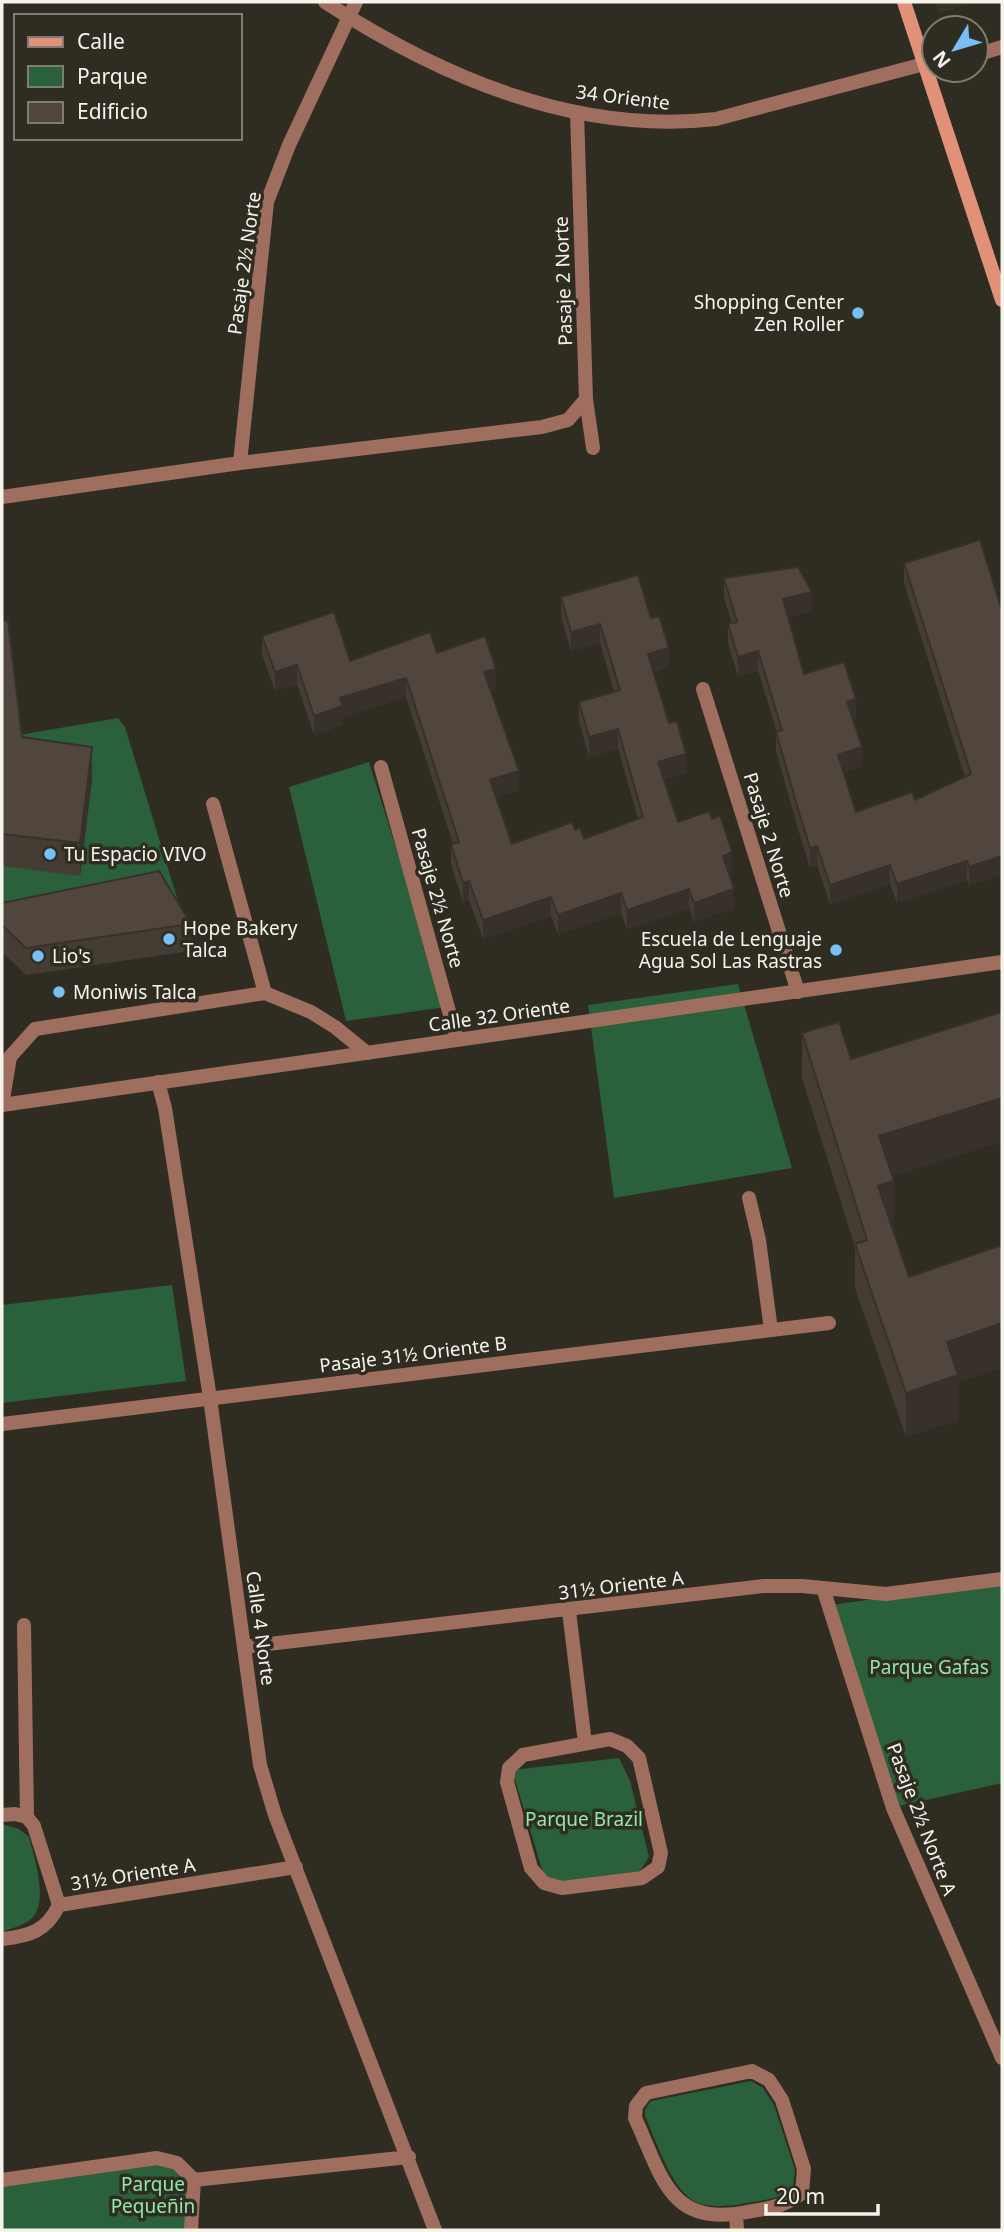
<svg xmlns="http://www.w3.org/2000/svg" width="1004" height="2232" font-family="'Noto Sans',sans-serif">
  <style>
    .built { fill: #373422 }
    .green { fill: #2a603b }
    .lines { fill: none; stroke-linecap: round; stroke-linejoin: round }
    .service { stroke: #a06e5e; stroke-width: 14 }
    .minor { stroke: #a06e5e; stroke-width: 14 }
    .tertiary { stroke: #a06e5e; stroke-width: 14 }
    .secondary { stroke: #e29179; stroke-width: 14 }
    .wall { fill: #453c34 }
    .shaded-wall { fill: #38312b }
    .building { fill: #50463d; stroke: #38312b; stroke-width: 2 }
    .poi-dot { fill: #76c0f7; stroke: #2f2d22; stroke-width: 2.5 }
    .labels { text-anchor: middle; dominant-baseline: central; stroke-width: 7; stroke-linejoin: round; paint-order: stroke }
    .street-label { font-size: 19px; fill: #f5f4ec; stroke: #2f2d22 }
    .poi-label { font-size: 19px; fill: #f5f4ec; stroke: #2f2d22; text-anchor: start }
    .park-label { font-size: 19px; fill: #91e9a9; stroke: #2f2d22 }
  </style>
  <rect width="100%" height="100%" fill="#2f2d22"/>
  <path class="built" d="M 935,2 L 973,2 L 939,13 Z"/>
  <path class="green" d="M 118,718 L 125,727 L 178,901 L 2,931 L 2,738 Z
    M 369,762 L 446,1007 L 346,1021 L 289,787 Z
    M 738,984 L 792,1168 L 614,1198 L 588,1005 Z
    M 172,1285 L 186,1381 L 2,1403 L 2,1305 Z
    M 1002,1582 L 1002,1783 L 899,1806 L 830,1605 Z
    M 619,1758 L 630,1781 L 649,1857 L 640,1871 L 557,1883 L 544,1876 L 512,1770 Z
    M 2,1824 L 19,1829 L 29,1837 C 34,1857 49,1901 32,1918 C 25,1925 12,1928 2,1932 Z
    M 751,2081 L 763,2088 L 774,2105 L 795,2170 L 793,2188 C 780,2199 764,2200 747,2203 C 734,2206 711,2208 698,2203 C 672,2193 656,2140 645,2116 L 645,2110 L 651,2101 Z
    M 157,2158 L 194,2180 L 191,2230 L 2,2230 L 2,2180 Z"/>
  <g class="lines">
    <path class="service" d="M 213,804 L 265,993
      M 2,1105 L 10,1057 L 35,1029 L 265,993 L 311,1012 L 335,1027 L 367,1053"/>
    <path class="minor" d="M 325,2 C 441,77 575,135 716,119 L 924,64
      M 577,112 L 586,399 L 593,448
      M 240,463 L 267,202 L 289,145 L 356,2
      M 2,497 L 240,463 L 542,427 L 568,420 L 586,399
      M 703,689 L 798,992
      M 381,767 L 457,1040
      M 158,1082 L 165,1108 L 210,1398 L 260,1765 L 275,1815 L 435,2230
      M 749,1198 L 759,1240 L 771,1330
      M 2,1424 L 829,1323
      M 823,1588 L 893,1808 L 1002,2058
      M 569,1611 L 585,1743
      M 244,1647 L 764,1586 L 802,1586 L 886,1594 L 1002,1579
      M 610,1739 L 627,1746 L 639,1758 L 661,1853 L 658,1867 L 642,1878 L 562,1888 L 544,1883 L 531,1868 L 507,1782 L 509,1768 L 523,1755 Z
      M 2,1815 L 15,1814 L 27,1817
      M 59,1905 L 296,1867
      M 2,1939 C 29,1936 46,1932 59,1905 L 34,1826 L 27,1817 L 24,1625
      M 752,2071 L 769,2080 L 782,2100 L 804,2169 L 802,2193 C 784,2207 769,2208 747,2212 C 669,2228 662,2176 635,2118 L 636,2106 L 646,2093 Z
      M 2,2180 L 157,2158 L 177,2163 L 194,2180 L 191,2230
      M 194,2180 L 409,2157
      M 736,2214 L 737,2230"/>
    <path class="tertiary" d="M 976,55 L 1002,47
      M 2,1105 L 1002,962"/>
    <path class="secondary" d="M 904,2 L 1002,300"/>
  </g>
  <path class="wall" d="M 980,540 L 969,886 L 967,880 L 897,903 L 890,884 L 830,904 L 817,865 L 810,868 L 798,829 L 776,751 L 776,732 L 777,732 L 758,671 L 738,676 L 728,644 L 728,624 L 732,623 L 724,598 L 724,578 L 812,611 L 788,617 L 804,674 L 856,719 L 853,719 L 862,766 L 844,772 L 856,812 L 915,800 L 965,777 L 904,583 L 904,563 Z
    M 561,597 L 651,618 L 669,667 L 654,672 L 669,723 L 686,773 L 664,779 L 678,822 L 732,872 L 729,873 L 734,908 L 694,922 L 689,908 L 627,929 L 621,913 L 558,934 L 551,916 L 483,939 L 469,900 L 463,903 L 451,864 L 451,844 L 453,844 L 406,697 L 343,717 L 343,725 L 314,735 L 297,684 L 275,691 L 262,655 L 262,636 L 350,661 L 437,653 L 496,688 L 490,690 L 519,790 L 496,797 L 512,844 L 575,830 L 584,839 L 638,819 L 618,748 L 589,757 L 579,721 L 579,702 L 614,692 L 600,643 L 571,651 L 561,616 Z
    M 2,622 L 22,737 L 92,780 L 80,876 L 2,866 Z
    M 2,903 L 191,924 L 191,951 L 26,975 L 2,952 Z
    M 802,1033 L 851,1059 L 892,1176 L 894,1226 L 892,1226 L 909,1277 L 1002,1245 L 1002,1367 L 958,1382 L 958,1420 L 906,1437 L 855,1288 L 855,1247 L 802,1078 Z"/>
  <path class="shaded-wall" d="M 812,592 L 812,611 L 783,619 L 783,599 Z
    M 600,624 L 600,643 L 571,651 L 571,632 Z
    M 669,648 L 669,667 L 648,673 L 648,654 Z
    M 758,651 L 758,671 L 738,676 L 738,657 Z
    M 297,665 L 297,684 L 275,691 L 275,672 Z
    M 496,669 L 496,688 L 484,692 L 484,672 Z
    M 406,678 L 406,697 L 343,717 L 343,725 L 314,735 L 314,716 L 340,698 Z
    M 856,699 L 856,719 L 847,721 L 847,702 Z
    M 618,729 L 618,748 L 589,757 L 589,737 Z
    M 92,747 L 92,780 L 80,876 L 80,843 Z
    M 862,747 L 862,766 L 838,774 L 838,755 Z
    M 686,754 L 686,773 L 658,781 L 658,762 Z
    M 519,771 L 519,790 L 490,799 L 490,780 Z
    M 817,846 L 817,865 L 810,868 L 810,848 Z
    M 732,852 L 732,872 L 723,875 L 723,856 Z
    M 1002,856 L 1002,875 L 969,886 L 969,867 Z
    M 967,861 L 967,880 L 897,903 L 897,884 Z
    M 890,865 L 890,884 L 830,904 L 830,885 Z
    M 469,881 L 469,900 L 463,903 L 463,883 Z
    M 689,889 L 689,908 L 627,929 L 627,910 Z
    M 734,889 L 734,908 L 694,922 L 694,903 Z
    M 621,893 L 621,913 L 558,934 L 558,915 Z
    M 551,897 L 551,916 L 483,939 L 483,920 Z
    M 1002,1098 L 1002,1142 L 879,1180 L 879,1136 Z
    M 894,1181 L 894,1226 L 878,1230 L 878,1186 Z
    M 1002,1323 L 1002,1367 L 958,1382 L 958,1420 L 906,1437 L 906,1393 L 947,1342 Z"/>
  <path class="building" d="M 980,540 L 1002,611 L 1002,856 L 969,867 L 967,861 L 897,884 L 890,865 L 830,885 L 817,846 L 810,848 L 798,809 L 776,732 L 782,730 L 758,651 L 738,657 L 728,624 L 737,622 L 724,578 L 798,567 L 812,592 L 783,599 L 804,674 L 844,662 L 856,699 L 847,702 L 862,747 L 838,755 L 856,812 L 912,792 L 915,800 L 971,774 L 904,563 Z
    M 638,575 L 651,618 L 659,616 L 669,648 L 648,654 L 669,723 L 677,721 L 686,754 L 658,762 L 678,822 L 709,811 L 712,819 L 720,815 L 732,852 L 723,856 L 734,889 L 694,903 L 689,889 L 627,910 L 621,893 L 558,915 L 551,897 L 483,920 L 469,881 L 463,883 L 451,844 L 459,842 L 406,678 L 340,698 L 343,706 L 314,716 L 297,665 L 275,672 L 262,636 L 334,612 L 350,661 L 430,632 L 437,653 L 485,636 L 496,669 L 484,672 L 519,771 L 490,780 L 512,844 L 572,822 L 575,830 L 580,828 L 584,839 L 643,817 L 618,729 L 589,737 L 579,702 L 620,690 L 600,624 L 571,632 L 561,597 Z
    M 8,620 L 22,737 L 92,747 L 80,843 L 2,834 L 2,622 Z
    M 159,871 L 191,924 L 26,948 L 2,925 L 2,903 Z
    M 1002,1012 L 1002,1098 L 879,1136 L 894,1181 L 878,1186 L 909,1277 L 1002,1245 L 1002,1323 L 947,1342 L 958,1375 L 906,1393 L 855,1244 L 867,1240 L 802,1033 L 839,1022 L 851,1059 Z"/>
  <g class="poi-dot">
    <circle cx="858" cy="313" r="7"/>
    <circle cx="50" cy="854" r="7"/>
    <circle cx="169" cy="939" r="7"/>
    <circle cx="836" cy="950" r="7"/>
    <circle cx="38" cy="956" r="7"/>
    <circle cx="59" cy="992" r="7"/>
  </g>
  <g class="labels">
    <g class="street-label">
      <text transform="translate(623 97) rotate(7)">34 Oriente</text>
      <text transform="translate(244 263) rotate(-82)">Pasaje 2½ Norte</text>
      <text transform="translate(563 281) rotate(-92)">Pasaje 2 Norte</text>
      <text transform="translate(769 835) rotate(73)">Pasaje 2 Norte</text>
      <text transform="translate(438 898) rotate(74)">Pasaje 2½ Norte</text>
      <text transform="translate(499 1015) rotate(-8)">Calle 32 Oriente</text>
      <text transform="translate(413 1354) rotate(-7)">Pasaje 31½ Oriente B</text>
      <text transform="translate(621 1585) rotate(-7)">31½ Oriente A</text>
      <text transform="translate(261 1628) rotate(82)">Calle 4 Norte</text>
      <text transform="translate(922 1819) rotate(69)">Pasaje 2½ Norte A</text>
      <text transform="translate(133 1874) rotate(-9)">31½ Oriente A</text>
    </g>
    <g class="poi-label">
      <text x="844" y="302" text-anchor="end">Shopping Center<tspan x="844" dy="22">Zen Roller</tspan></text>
      <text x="64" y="854">Tu Espacio VIVO</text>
      <text x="183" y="928">Hope Bakery<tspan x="183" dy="22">Talca</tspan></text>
      <text x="822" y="939" text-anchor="end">Escuela de Lenguaje<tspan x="822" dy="22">Agua Sol Las Rastras</tspan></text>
      <text x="52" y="956">Lio's</text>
      <text x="73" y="992">Moniwis Talca</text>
    </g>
    <g class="park-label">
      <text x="929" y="1667">Parque Gafas</text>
      <text x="584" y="1819">Parque Brazil</text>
      <text x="153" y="2184">Parque<tspan x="153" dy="22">Pequeñin</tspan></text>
    </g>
  </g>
  <rect width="1004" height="2232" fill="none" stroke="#f5f4ec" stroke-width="7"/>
  <rect x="14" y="14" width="228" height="126" fill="#2f2d22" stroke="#7e7d73" stroke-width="2"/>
  <rect x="28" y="37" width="35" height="10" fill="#e29179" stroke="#7e7d73" stroke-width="2"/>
  <text x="77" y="49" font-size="21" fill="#f5f4ec">Calle</text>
  <rect x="28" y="66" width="35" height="21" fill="#2a603b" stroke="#7e7d73" stroke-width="2"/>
  <text x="77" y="84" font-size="21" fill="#f5f4ec">Parque</text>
  <rect x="28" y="102" width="35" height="21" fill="#50463d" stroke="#7e7d73" stroke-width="2"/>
  <text x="77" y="119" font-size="21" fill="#f5f4ec">Edificio</text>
  <g transform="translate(955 49) rotate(232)"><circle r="33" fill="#2f2d22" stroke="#7e7d73" stroke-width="2"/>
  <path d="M0-5L12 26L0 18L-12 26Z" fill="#76c0f7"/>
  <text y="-10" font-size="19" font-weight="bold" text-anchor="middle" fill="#f5f4ec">N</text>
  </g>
  <path d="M766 2204v10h112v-10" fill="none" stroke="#f5f4ec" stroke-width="3.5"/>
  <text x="776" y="2204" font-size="21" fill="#f5f4ec" stroke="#2f2d22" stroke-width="5" paint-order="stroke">20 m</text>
</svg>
